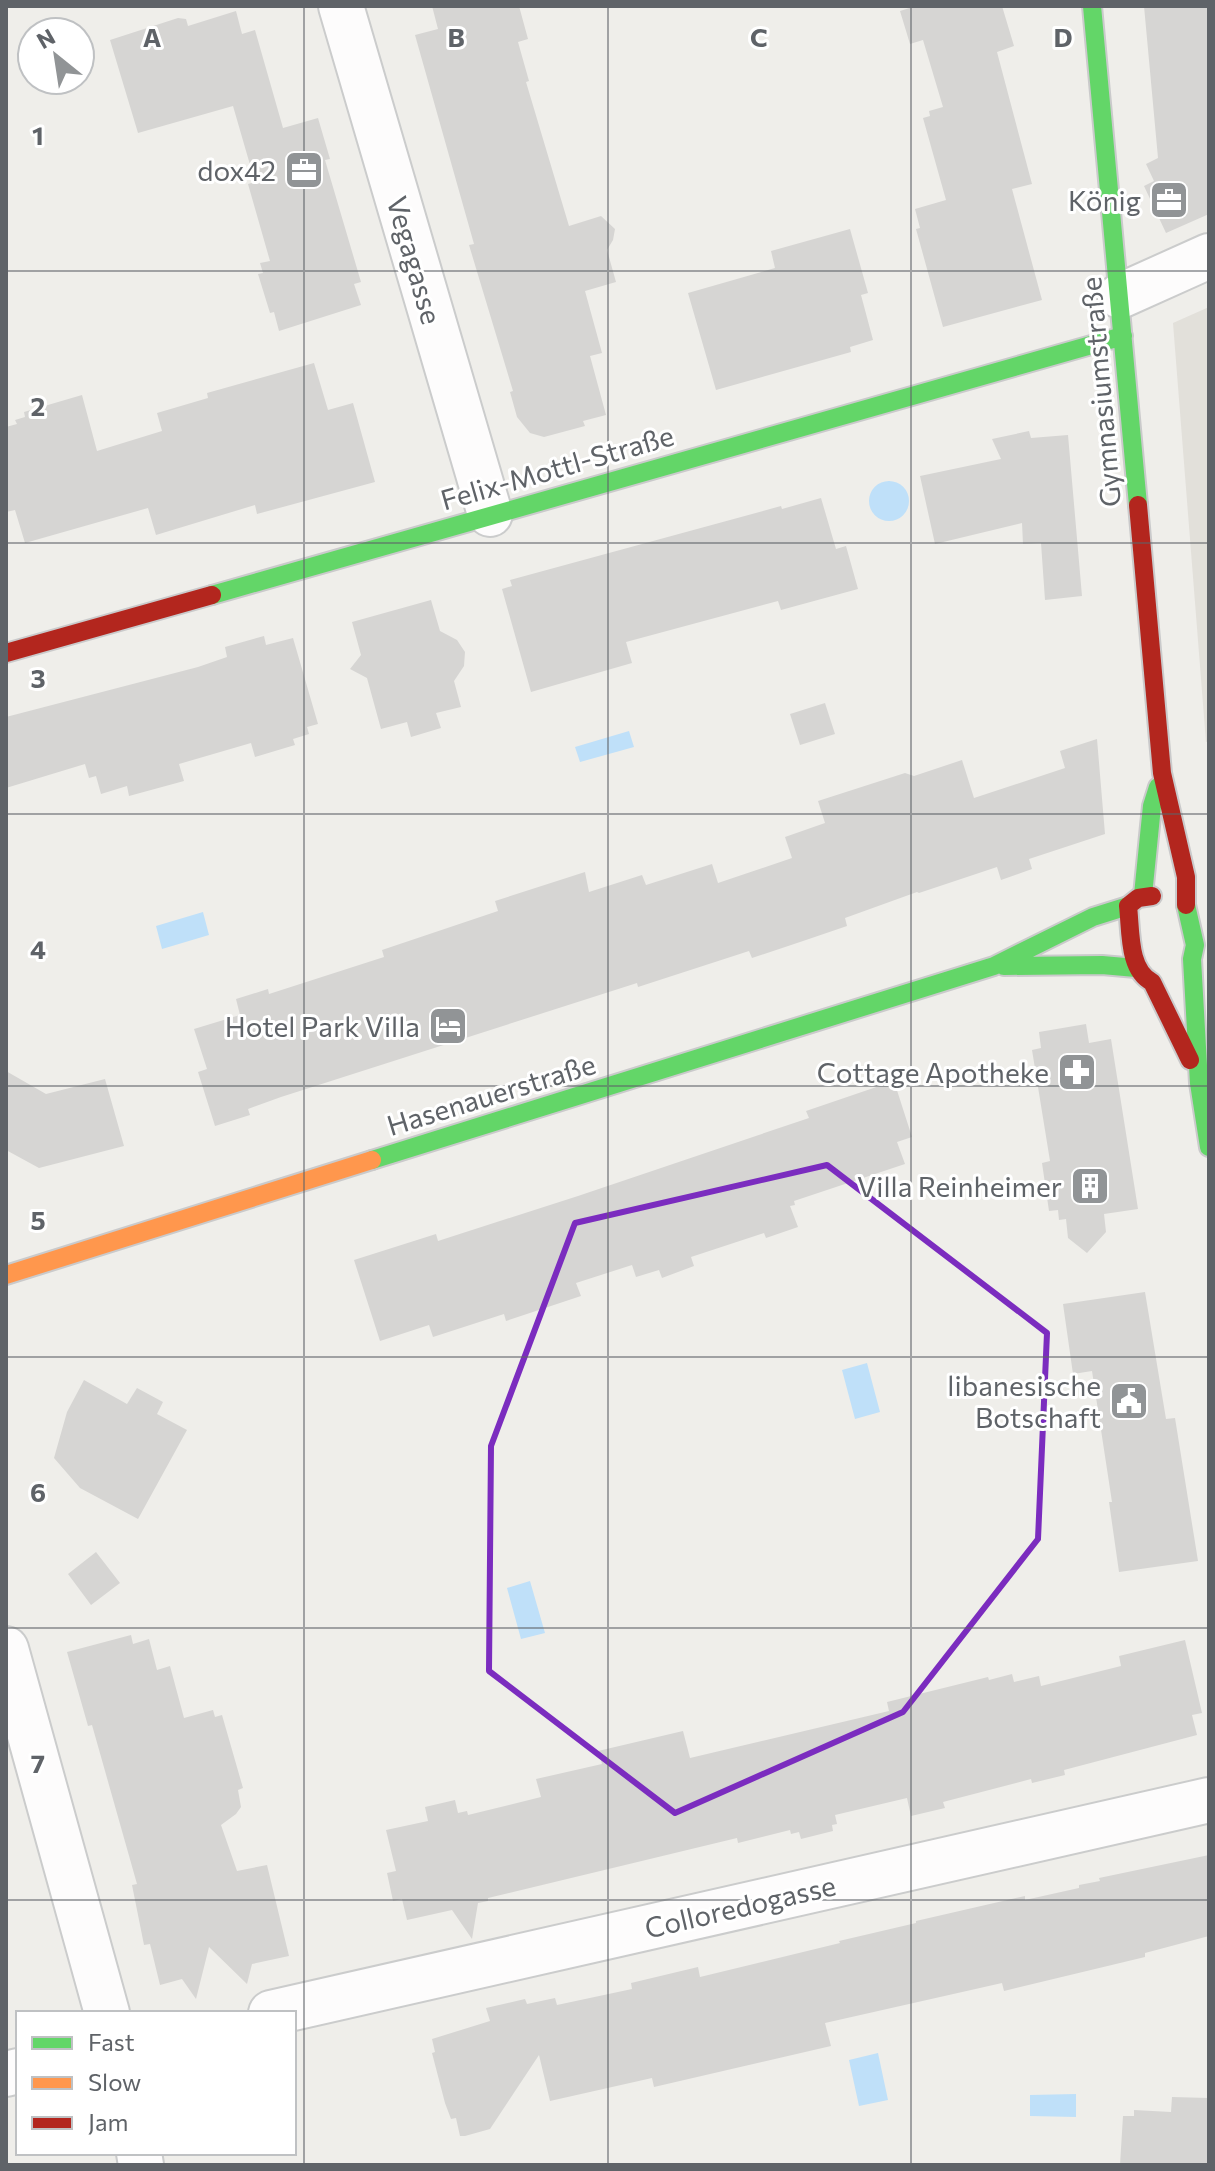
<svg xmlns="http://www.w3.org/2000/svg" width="1215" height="2171" font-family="Commissioner,sans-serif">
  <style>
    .education { fill: #e2e0da }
    .water { fill: #bfe0f9 }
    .building { fill: #d6d5d3 }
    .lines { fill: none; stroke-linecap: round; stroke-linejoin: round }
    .street-casing { stroke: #cbcccc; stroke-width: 48 }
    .fast-casing { stroke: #cacacb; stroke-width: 22 }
    .slow-casing { stroke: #cacacb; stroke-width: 22 }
    .jam-casing { stroke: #cacacb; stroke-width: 22 }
    .street { stroke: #fdfcfc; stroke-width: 44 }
    .fast { stroke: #63d668; stroke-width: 18 }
    .slow { stroke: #ff974d; stroke-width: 18 }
    .jam { stroke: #b3261e; stroke-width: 18 }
    .marked { fill: none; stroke: #7b2cbf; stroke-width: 6; stroke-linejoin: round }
    .grid { fill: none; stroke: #5f6368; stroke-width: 2; stroke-opacity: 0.55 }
    .labels { text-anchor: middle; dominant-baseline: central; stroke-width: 6; stroke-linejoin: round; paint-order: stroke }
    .poi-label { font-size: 28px; fill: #5f6368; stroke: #fff; text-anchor: end }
    .street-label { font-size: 28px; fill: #5f6368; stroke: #fff }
    .grid-label { font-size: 26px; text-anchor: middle; font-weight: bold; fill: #5f6368; stroke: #fff; stroke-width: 6; stroke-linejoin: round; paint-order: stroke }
  </style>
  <rect width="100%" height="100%" fill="#efeeea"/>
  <path class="education" d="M 1209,307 L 1209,741 L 1206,742 L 1173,323 Z"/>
  <path class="water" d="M869 501a20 20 0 1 1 40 0a20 20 0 1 1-40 0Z
    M 629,731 L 634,747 L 580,762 L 575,747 Z
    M 203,912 L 209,935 L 162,949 L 156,926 Z
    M 867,1363 L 880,1412 L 855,1419 L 842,1370 Z
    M 530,1581 L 545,1633 L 521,1639 L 507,1588 Z
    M 878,2053 L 888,2100 L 859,2106 L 849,2060 Z
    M 1076,2094 L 1076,2117 L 1030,2116 L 1030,2095 Z"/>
  <path class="building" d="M 432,6 L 519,6 L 528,39 L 518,42 L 529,81 L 526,82 L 569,226 L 601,216 L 615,229 L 613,240 L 607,250 L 616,282 L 585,291 L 602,353 L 590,356 L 606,415 L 583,421 L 585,426 L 544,437 L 530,433 L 517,417 L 510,392 L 513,391 L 469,245 L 474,244 L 415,35 L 438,29 Z
    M 916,6 L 1002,6 L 1014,46 L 997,52 L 1032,184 L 1012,189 L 1042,300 L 943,327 L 916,229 L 920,228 L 915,209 L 946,200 L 923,118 L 930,116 L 929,111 L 943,107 L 923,40 L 910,44 L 900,11 Z
    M 1144,6 L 1209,6 L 1209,214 L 1166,233 L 1144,186 L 1154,181 L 1146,164 L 1158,158 Z
    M 236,11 L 242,34 L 255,30 L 283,128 L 318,118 L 330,159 L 325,160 L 361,282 L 354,284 L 361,305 L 279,331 L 274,312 L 270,313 L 258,274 L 263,273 L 260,263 L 270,261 L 248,184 L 255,182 L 233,106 L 138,133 L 110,40 L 178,18 L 186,19 L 188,26 Z
    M 850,229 L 868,293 L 861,295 L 873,340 L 850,347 L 851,352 L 716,390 L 688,293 L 775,268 L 771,251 Z
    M 314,363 L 328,410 L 353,403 L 375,482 L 257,514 L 255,505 L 156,535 L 148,508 L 25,543 L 15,510 L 6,512 L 6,427 L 17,424 L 15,420 L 25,417 L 24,412 L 82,395 L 97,451 L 162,431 L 157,413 L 208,398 L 207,393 Z
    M 1029,431 L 1031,438 L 1068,435 L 1082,596 L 1045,600 L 1041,543 L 1023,544 L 1022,523 L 935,544 L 920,476 L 1001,459 L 992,439 Z
    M 821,498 L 836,549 L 846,546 L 858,589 L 781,610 L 778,601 L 626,642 L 632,663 L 531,692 L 502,589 L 512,586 L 510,580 L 781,506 L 782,509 Z
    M 431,600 L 440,631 L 457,640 L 465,652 L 464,666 L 454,681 L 461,707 L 436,713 L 441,728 L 411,737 L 407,722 L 381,729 L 367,678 L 350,669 L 361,655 L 352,622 Z
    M 264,636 L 266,645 L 293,638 L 318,724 L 307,727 L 309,734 L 293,739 L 295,745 L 255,757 L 251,743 L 179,764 L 184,781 L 129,796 L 127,786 L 101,794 L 96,776 L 89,778 L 85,764 L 6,788 L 6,717 L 198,667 L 227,657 L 225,647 Z
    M 825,703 L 835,734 L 800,745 L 790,714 Z
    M 1097,739 L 1105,834 L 1029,859 L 1032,869 L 1001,880 L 997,867 L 919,893 L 917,892 L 845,918 L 847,926 L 806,940 L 752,958 L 749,951 L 638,987 L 637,983 L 281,1097 L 248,1109 L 250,1115 L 215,1126 L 198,1072 L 207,1069 L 194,1029 L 240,1015 L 236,999 L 268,989 L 269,994 L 384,957 L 382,950 L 498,911 L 495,901 L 585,872 L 589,892 L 642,875 L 646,885 L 712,864 L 718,883 L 792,858 L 785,837 L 825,823 L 818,801 L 905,773 L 914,776 L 962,760 L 974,798 L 1065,768 L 1060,751 Z
    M 1086,1024 L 1089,1043 L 1111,1039 L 1138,1209 L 1104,1214 L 1106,1232 L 1087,1253 L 1068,1238 L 1066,1219 L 1059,1220 L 1058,1210 L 1049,1211 L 1042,1163 L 1050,1161 L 1032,1050 L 1041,1048 L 1039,1032 Z
    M 6,1071 L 46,1094 L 105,1079 L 124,1146 L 39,1168 L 6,1150 Z
    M 894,1081 L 912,1137 L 897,1142 L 905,1164 L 794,1201 L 795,1205 L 790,1206 L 798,1227 L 766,1238 L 764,1233 L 691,1257 L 694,1266 L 662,1278 L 659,1270 L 636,1277 L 632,1265 L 576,1283 L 581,1296 L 506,1321 L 504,1314 L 433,1337 L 429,1325 L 380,1341 L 354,1260 L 436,1234 L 438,1241 L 578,1196 L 809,1118 L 806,1111 Z
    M 1145,1292 L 1166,1419 L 1175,1418 L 1198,1561 L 1119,1572 L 1109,1502 L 1112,1502 L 1092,1371 L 1073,1374 L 1063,1304 Z
    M 84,1380 L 127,1404 L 137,1388 L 163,1402 L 157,1414 L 187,1430 L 138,1519 L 80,1488 L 54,1458 L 67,1412 Z
    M 96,1552 L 120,1583 L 91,1605 L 68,1574 Z
    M 131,1635 L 133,1644 L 149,1639 L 157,1670 L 170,1666 L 184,1718 L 213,1710 L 215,1717 L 222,1715 L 243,1788 L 238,1790 L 241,1807 L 236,1814 L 221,1825 L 237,1871 L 267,1865 L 289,1956 L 252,1964 L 247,1984 L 209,1947 L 196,1999 L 182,1979 L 160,1985 L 150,1944 L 144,1945 L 132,1885 L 137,1884 L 92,1725 L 88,1726 L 67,1652 Z
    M 1185,1640 L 1202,1713 L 1192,1715 L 1197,1735 L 1064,1770 L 1065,1775 L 1032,1783 L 1031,1779 L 943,1802 L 945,1808 L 911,1816 L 907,1798 L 835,1815 L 837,1824 L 832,1825 L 833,1831 L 801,1839 L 799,1832 L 791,1834 L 790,1830 L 738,1843 L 737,1838 L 488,1898 L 488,1901 L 478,1903 L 472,1939 L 452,1910 L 407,1920 L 402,1899 L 393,1901 L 387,1873 L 396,1871 L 386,1830 L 428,1821 L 425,1807 L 455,1800 L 458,1813 L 467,1811 L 468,1815 L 541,1797 L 536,1779 L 602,1764 L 598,1751 L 683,1731 L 690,1758 L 889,1711 L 887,1702 L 988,1677 L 989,1680 L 1012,1674 L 1014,1682 L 1039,1676 L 1041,1686 L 1121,1666 L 1119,1656 Z
    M 1209,1855 L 1209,1936 L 1145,1953 L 1145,1957 L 1004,1991 L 1002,1983 L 825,2023 L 831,2046 L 654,2087 L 652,2078 L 550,2101 L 539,2055 L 490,2129 L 465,2136 L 460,2136 L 456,2118 L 451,2119 L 445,2103 L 432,2053 L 435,2052 L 432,2039 L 490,2021 L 486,2008 L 525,1999 L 527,2004 L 555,1998 L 557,2005 L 632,1989 L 631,1983 L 698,1967 L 700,1977 L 840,1943 L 839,1941 L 916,1923 L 916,1921 L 1025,1896 L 1025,1900 L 1079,1888 L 1079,1885 L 1100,1881 L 1099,1878 Z
    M 1172,2097 L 1209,2098 L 1209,2165 L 1120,2165 L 1123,2116 L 1134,2116 L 1134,2110 L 1171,2112 Z"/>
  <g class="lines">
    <defs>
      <path id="street" d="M 341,6 L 490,514
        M 1120,296 L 1209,256
        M 6,1649 L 107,2013
        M 271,2013 L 1209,1800
        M 6,2074 L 18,2071
        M 139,2153 L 141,2165"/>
      <path id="fast" d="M 1092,6 L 1138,505
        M 212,595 L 1123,336
        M 1143,895 L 1152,806 L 1158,787
        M 1186,905 L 1195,945 L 1192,959 L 1199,1083 L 1209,1147
        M 1004,966 L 1102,965 L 1136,968
        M 372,1160 L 994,966 L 1093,917 L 1128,906"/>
      <path id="slow" d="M 6,1275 L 372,1160"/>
      <path id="jam" d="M 1138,505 L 1162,773 L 1186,877 L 1186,905
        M 6,653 L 212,595
        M 1152,896 L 1138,898 L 1128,906 C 1131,931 1128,970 1152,982 L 1190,1060"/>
    </defs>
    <use href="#street" class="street-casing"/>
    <use href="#fast" class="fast-casing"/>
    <use href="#slow" class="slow-casing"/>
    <use href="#jam" class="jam-casing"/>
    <use href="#street" class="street"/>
    <use href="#fast" class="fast"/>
    <use href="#slow" class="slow"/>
    <use href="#jam" class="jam"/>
  </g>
  <path class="marked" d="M 827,1165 L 1047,1333 L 1038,1539 L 903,1712 L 675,1813 L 489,1671 L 491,1446 L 575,1223 Z"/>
  <path class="grid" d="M 304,6 L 304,2165M 608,6 L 608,2165M 911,6 L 911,2165M 6,271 L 1209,271M 6,543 L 1209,543M 6,814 L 1209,814M 6,1086 L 1209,1086M 6,1357 L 1209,1357M 6,1628 L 1209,1628M 6,1900 L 1209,1900"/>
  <defs>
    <symbol id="office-square" viewBox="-11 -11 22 22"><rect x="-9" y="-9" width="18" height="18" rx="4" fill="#919496" stroke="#fff"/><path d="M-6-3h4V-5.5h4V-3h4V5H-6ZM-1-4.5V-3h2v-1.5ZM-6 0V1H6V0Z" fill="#fff"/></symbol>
    <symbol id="hotel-square" viewBox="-11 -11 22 22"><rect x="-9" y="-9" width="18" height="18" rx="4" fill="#919496" stroke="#fff"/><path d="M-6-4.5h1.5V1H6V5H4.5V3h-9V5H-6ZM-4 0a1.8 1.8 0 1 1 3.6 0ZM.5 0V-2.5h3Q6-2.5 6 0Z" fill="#fff"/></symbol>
    <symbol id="pharmacy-square" viewBox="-11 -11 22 22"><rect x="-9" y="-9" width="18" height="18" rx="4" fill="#919496" stroke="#fff"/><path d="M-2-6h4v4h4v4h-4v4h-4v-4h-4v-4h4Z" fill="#fff"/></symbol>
    <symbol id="building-square" viewBox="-11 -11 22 22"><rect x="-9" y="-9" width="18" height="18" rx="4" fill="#919496" stroke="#fff"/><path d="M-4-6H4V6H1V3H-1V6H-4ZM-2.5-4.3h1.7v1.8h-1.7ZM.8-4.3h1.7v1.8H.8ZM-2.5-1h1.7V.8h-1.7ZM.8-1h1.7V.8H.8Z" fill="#fff"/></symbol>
    <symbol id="civic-square" viewBox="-11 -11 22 22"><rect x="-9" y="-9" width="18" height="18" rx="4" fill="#919496" stroke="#fff"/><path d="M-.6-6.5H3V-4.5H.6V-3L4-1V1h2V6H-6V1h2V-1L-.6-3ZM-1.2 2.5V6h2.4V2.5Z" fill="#fff"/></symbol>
  </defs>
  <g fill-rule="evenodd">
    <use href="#office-square" x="282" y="148" width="44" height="44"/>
    <use href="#office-square" x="1147" y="178" width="44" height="44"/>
    <use href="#hotel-square" x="426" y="1004" width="44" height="44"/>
    <use href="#pharmacy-square" x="1055" y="1050" width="44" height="44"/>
    <use href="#building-square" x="1068" y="1164" width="44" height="44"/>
    <use href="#civic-square" x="1107" y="1379" width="44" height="44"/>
  </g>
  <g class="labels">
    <g class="poi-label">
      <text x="276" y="170">dox42</text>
      <text x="1141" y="200">König</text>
      <text x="420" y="1026">Hotel Park Villa</text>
      <text x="1049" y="1072">Cottage Apotheke</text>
      <text x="1062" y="1186">Villa Reinheimer</text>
      <text x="1101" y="1385">libanesische<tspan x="1101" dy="32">Botschaft</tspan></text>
    </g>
    <g class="street-label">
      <text transform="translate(415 260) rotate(74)">Vegagasse</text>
      <text transform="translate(1100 392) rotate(-95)">Gymnasiumstraße</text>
      <text transform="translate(557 467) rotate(-16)">Felix-Mottl-Straße</text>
      <text transform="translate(491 1094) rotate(-17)">Hasenauerstraße</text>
      <text transform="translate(740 1906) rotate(-13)">Colloredogasse</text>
    </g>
  </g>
  <g class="grid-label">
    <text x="152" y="47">A</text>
    <text x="456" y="47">B</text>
    <text x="759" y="47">C</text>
    <text x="1063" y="47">D</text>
    <text x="38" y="145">1</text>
    <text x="38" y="416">2</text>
    <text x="38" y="688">3</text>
    <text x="38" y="959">4</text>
    <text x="38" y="1230">5</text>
    <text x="38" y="1502">6</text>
    <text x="38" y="1773">7</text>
  </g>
  <rect width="1215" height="2171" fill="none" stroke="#5f6368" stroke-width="16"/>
  <rect x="16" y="2011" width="280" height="144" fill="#ffffff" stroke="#bfc1c3" stroke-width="2"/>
  <rect x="32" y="2037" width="40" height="12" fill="#63d668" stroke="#bfc1c3" stroke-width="2"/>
  <text x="88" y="2051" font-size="24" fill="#5f6368">Fast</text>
  <rect x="32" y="2077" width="40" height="12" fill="#ff974d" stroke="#bfc1c3" stroke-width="2"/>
  <text x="88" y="2091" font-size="24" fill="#5f6368">Slow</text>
  <rect x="32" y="2117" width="40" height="12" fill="#b3261e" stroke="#bfc1c3" stroke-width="2"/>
  <text x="88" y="2131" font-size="24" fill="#5f6368">Jam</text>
  <g transform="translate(56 56) rotate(330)"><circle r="38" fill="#ffffff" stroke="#bfc1c3" stroke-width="2"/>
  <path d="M0-6L14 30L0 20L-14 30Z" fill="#919496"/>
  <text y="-12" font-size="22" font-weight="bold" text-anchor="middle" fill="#5f6368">N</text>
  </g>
</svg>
